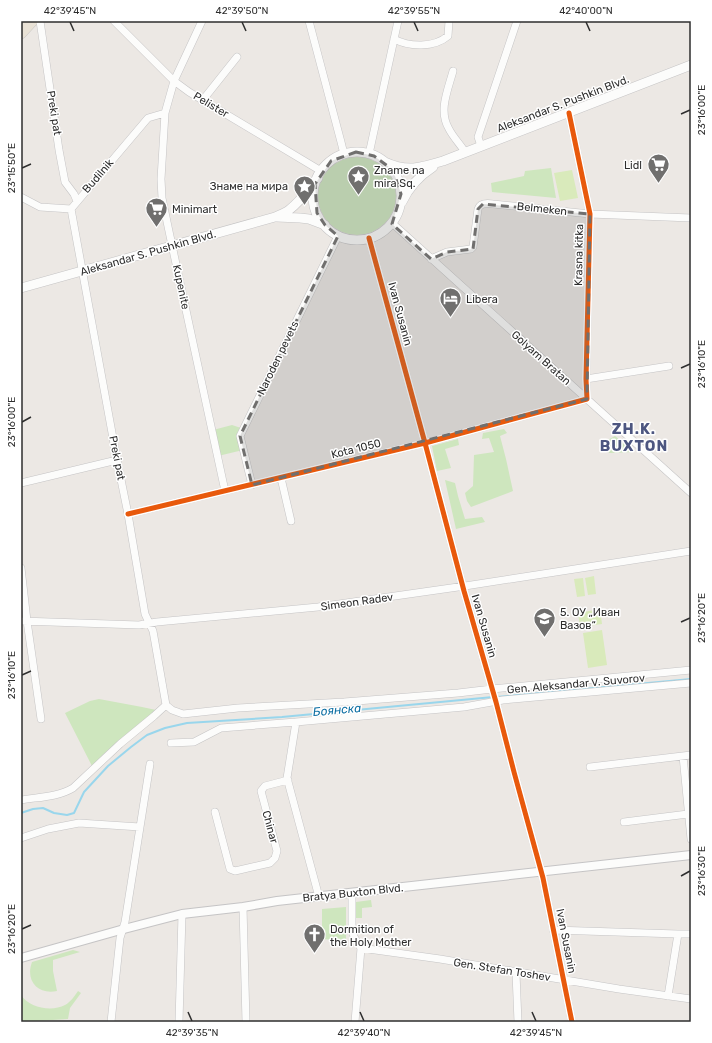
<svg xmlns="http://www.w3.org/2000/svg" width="712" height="1043" font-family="Rubik,sans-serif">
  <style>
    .green { fill: #cee6be }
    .pitch { fill: #d9eabb }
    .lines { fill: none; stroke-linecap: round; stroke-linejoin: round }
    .stream { stroke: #99d6ec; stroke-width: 2 }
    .minor-casing { stroke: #c5c4c5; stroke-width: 8 }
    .tertiary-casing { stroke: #c5c4c5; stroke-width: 10 }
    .secondary-casing { stroke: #c5c4c5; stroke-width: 10 }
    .trunk-casing { stroke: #c6c5c4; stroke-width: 12 }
    .minor { stroke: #fcfcfb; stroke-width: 7 }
    .tertiary { stroke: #fcfcfb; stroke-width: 8 }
    .secondary { stroke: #fcfcfb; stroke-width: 9 }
    .trunk { stroke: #e9e2d6; stroke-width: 11 }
    .cycleway-casing { stroke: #fff; stroke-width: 8 }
    .cycleway { stroke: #e8590c; stroke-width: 5 }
    .marked { fill: #706f6e; fill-opacity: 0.2; stroke: #706f6e; stroke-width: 3; stroke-dasharray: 8 5; stroke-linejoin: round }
    .ticks { fill: none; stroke: #2e2e2e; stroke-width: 1.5 }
    .labels { text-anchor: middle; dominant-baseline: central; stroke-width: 3; stroke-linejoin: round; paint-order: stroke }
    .street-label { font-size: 11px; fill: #2e2e2e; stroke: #fff }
    .poi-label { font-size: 11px; fill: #2e2e2e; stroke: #fff; text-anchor: start }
    .water-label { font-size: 12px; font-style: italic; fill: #0d6fa3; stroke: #fff }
    .district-label { font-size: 15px; font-weight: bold; letter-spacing: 1px; fill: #4d5680; stroke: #fff }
    .neatline { fill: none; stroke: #2e2e2e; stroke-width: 1.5 }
    .ticks-label { font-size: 10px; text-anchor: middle; fill: #2e2e2e }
  </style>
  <rect width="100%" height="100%" fill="#ece8e4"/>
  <path class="green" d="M318 196a39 39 0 1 1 78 0a39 39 0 1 1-78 0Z
    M 551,168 L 556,198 L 492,192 L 491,183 L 524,176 L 525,171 Z
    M 232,425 L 244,429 L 243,450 L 218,456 L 213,430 Z
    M 504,429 L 507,433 L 500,436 L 506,459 L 513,491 L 471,507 L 467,501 L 465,493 L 473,486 L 474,455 L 494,452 L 489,438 L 482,439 L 483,433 Z
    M 615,436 L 634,452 L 609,453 L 606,441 Z
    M 458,439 L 459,445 L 445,449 L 451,468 L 437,471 L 432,446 Z
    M 445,480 L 455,483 L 458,496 L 465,519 L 482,517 L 485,522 L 456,529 Z
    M 99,699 L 142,707 L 156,710 L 93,768 L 65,713 L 90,701 Z
    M 371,900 L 372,907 L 362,908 L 362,918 L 355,918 L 356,902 Z
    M 346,907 L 346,941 L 322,939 L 322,909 Z
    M 73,950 L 80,952 L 53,960 L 53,971 L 57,991 C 38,995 25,981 32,962 Z
    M 78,991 L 81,993 L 70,1008 L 68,1019 L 21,1022 L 21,995 C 29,1008 52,1012 65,1005 C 71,1002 75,995 78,991 Z"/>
  <path class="pitch" d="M 572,170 L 578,198 L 560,201 L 554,173 Z
    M 594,576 L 596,594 L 588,595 L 585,578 Z
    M 583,578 L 585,596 L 577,597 L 574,579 Z
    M 600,609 L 602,624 L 580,627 L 578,613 Z
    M 602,630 L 607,665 L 588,668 L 583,633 Z"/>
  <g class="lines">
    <path class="stream" d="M 497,697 L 691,679
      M 21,813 L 33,809 L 43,808 L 54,813 L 67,815 L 74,813 L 84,792 L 108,766 L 131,747 L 147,735 L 165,728 L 187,723 L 282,717 L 493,697"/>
    <defs>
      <path id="minor" d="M 40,21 L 59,150 L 65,182 L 74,194 L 77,201
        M 114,21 L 174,81 L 189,92 L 321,171
        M 202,21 L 174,81 L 165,113 L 161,179 L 162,198 L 170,236 L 225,491
        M 309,21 L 341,142 L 344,154
        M 394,39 C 409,47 434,48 448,36 L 449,21
        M 453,71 C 448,90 438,111 449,129 C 453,137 460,144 465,152
        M 202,101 L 237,57
        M 481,146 L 478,137 L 517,21
        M 369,154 L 398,21
        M 21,197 L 40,207 L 71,209 L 148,118 L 165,113
        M 71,209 L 117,460 L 128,514 L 145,614 L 153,631 L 166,705
        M 392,223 L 691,493
        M 369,238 L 425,443 L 464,591 L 496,702 L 514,772 L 543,878 L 572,1022
        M 431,259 L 447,252 L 471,249 L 473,247 L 478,209 C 480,203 487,203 493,204 L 590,214 L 691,218
        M 586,379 L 669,366
        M 281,478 L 291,521
        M 21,483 L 117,460
        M 252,485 L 240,436 L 338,236
        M 128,514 L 425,443 L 587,399 L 586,379 L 590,214 L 569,113
        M 21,568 L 27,621 L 41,719
        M 21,621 L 139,625 L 157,622 L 318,607 L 465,586 L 691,551
        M 166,705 L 172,710 L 183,714 L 238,708 L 344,702 L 458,693 L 492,689 L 691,670
        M 296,722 L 287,778 L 319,897
        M 171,743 L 194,742 L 221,728 L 296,722 L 464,707 L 503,700 L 691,683
        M 683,756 L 691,839
        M 590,767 L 691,755
        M 21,800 C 39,797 58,797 73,788 L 120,744 L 154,716 L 166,705
        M 215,812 L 230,869 L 235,871 L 270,863 L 275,858 L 277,851 L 261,791 L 265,786 L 288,780
        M 624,822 L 688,814
        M 21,838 L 48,829 L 79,823 L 140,827
        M 352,893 L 352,929 L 354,937 L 361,948 L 355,1022
        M 243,907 L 246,1022
        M 553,930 L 678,934 L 691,934
        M 361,948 L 440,959 L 619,989 L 691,999
        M 516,973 L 518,1022
        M 668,996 L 678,934
        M 111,1022 L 120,938 L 125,922 L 150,764
        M 179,1022 L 182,914"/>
      <path id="tertiary" d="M 21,958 L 124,929 L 182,914 L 243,907 L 277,901 L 691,855"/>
      <path id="secondary" d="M313 196a44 44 0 1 1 88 0a44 44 0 1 1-88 0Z
        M 385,162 C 407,172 420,168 443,161 L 691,65
        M 402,202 C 409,187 419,176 433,167
        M 277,217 L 300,218 L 309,219 L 325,225
        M 21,288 L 275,217 C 279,215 285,213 289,210 C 301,201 309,189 318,178"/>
      <path id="trunk" d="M 21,33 L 32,21"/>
    </defs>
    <use href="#minor" class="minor-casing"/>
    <use href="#tertiary" class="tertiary-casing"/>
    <use href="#secondary" class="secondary-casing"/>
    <use href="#trunk" class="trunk-casing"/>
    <use href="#minor" class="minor"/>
    <use href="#tertiary" class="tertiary"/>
    <use href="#secondary" class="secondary"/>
    <use href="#trunk" class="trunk"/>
    <defs>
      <path id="cycleway" d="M 369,238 L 425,443 L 464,591 L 496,702 L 514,772 L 543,878 L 572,1022
        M 128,514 L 425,443 L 587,399 L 586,379 L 590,214 L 569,113"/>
    </defs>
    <use href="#cycleway" class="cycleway-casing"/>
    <use href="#cycleway" class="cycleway"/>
  </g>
  <path class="marked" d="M 356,152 L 374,156 L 393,170 L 401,194 L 392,224 L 431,259 L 447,252 L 473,249 L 478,209 L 483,204 L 590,214 L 587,399 L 252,485 L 240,436 L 338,236 L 325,225 L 317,213 L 315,184 L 331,161 Z"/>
  <path class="ticks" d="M 70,22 L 74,31M 242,22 L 246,31M 414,22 L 418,31M 586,22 L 590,31M 681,114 L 690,110M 22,168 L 31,164M 681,368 L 690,364M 22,422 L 31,417M 681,622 L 690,618M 22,675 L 31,671M 681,876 L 690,871M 22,929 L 31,925M 188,1012 L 192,1021M 360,1012 L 364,1021M 532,1012 L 536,1021"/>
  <defs>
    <symbol id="supermarket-pin" viewBox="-11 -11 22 30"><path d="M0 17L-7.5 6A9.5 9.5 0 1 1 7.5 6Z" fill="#706f6e" stroke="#fff"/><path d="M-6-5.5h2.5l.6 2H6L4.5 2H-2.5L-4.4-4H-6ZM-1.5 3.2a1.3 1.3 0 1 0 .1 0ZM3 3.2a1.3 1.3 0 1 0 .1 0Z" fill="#fff"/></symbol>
    <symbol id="sight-pin" viewBox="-11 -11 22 30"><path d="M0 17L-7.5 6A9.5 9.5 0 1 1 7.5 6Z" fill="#706f6e" stroke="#fff"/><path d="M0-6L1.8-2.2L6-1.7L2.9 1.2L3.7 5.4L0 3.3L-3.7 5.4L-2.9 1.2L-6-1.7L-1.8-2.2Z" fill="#fff"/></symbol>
    <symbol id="hotel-pin" viewBox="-11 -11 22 30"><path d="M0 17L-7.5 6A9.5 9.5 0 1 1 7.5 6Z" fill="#706f6e" stroke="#fff"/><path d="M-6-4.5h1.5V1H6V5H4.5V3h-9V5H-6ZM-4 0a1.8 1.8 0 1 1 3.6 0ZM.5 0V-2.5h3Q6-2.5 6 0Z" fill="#fff"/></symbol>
    <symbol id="school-pin" viewBox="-11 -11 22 30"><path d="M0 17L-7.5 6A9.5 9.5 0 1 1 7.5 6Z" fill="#706f6e" stroke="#fff"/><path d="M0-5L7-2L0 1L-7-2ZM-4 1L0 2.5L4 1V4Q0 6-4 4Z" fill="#fff"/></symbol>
    <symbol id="church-pin" viewBox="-11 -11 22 30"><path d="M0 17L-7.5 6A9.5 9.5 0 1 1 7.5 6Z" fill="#706f6e" stroke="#fff"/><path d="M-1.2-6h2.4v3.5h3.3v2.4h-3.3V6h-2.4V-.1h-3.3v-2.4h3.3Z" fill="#fff"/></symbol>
  </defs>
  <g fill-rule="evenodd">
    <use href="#supermarket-pin" x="646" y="152" width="25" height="34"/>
    <use href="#sight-pin" x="346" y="164" width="25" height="34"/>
    <use href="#sight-pin" x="292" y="174" width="25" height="34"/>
    <use href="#supermarket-pin" x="144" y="196" width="25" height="34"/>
    <use href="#hotel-pin" x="438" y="286" width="25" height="34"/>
    <use href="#school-pin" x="532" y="606" width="25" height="34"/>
    <use href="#church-pin" x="302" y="922" width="25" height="34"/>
  </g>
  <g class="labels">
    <g class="street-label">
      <text transform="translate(563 104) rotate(-21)">Aleksandar S. Pushkin Blvd.</text>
      <text transform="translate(211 105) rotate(31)">Pelister</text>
      <text transform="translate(54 113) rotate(81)">Preki pat</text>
      <text transform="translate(98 176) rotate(-49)">Budilnik</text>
      <text transform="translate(542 209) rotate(6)">Belmeken</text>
      <text transform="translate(148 253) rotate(-16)">Aleksandar S. Pushkin Blvd.</text>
      <text transform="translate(579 255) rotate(-89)">Krasna kitka</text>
      <text transform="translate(181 287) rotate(78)">Kupenite</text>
      <text transform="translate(400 314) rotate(75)">Ivan Susanin</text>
      <text transform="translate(278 358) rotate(-64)">Naroden pevets</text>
      <text transform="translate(541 358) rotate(42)">Golyam Bratan</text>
      <text transform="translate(356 449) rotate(-14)">Kota 1050</text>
      <text transform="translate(117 458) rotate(79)">Preki pat</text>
      <text transform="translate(357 602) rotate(-8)">Simeon Radev</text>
      <text transform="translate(484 626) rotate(74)">Ivan Susanin</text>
      <text transform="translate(576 684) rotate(-5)">Gen. Aleksandar V. Suvorov</text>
      <text transform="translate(270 827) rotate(75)">Chinar</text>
      <text transform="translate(353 893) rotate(-6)">Bratya Buxton Blvd.</text>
      <text transform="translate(566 941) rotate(79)">Ivan Susanin</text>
      <text transform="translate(502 970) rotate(9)">Gen. Stefan Toshev</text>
    </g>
    <g class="poi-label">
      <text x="642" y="165" text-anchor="end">Lidl</text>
      <text x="374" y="170">Zname na<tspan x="374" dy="13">mira Sq.</tspan></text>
      <text x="288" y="186" text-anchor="end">Знаме на мира</text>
      <text x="172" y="209">Minimart</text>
      <text x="466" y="299">Libera</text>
      <text x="560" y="612">5. ОУ „Иван<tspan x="560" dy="13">Вазов“</tspan></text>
      <text x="330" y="929">Dormition of<tspan x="330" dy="13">the Holy Mother</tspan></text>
    </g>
    <g class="water-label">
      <text transform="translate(337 710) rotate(-5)">Боянска</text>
    </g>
    <g class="district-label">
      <text x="634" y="429">ZH.K.<tspan x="634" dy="17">BUXTON</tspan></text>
    </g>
  </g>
  <rect width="712" height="1043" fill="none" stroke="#ffffff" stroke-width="44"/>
  <rect x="22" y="22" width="668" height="999" class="neatline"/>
  <g class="ticks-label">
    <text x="70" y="14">42°39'45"N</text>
    <text x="242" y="14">42°39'50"N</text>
    <text x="414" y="14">42°39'55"N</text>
    <text x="586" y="14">42°40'00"N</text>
    <text transform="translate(701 110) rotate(-90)" y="4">23°16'00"E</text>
    <text transform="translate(11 168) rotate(-90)" y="4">23°15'50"E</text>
    <text transform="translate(701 364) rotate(-90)" y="4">23°16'10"E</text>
    <text transform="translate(11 422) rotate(-90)" y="4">23°16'00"E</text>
    <text transform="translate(701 618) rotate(-90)" y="4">23°16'20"E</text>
    <text transform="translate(11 675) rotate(-90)" y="4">23°16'10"E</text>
    <text transform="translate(701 871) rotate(-90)" y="4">23°16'30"E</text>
    <text transform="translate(11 929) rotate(-90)" y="4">23°16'20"E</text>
    <text x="192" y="1036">42°39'35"N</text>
    <text x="364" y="1036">42°39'40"N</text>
    <text x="536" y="1036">42°39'45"N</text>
  </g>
</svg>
